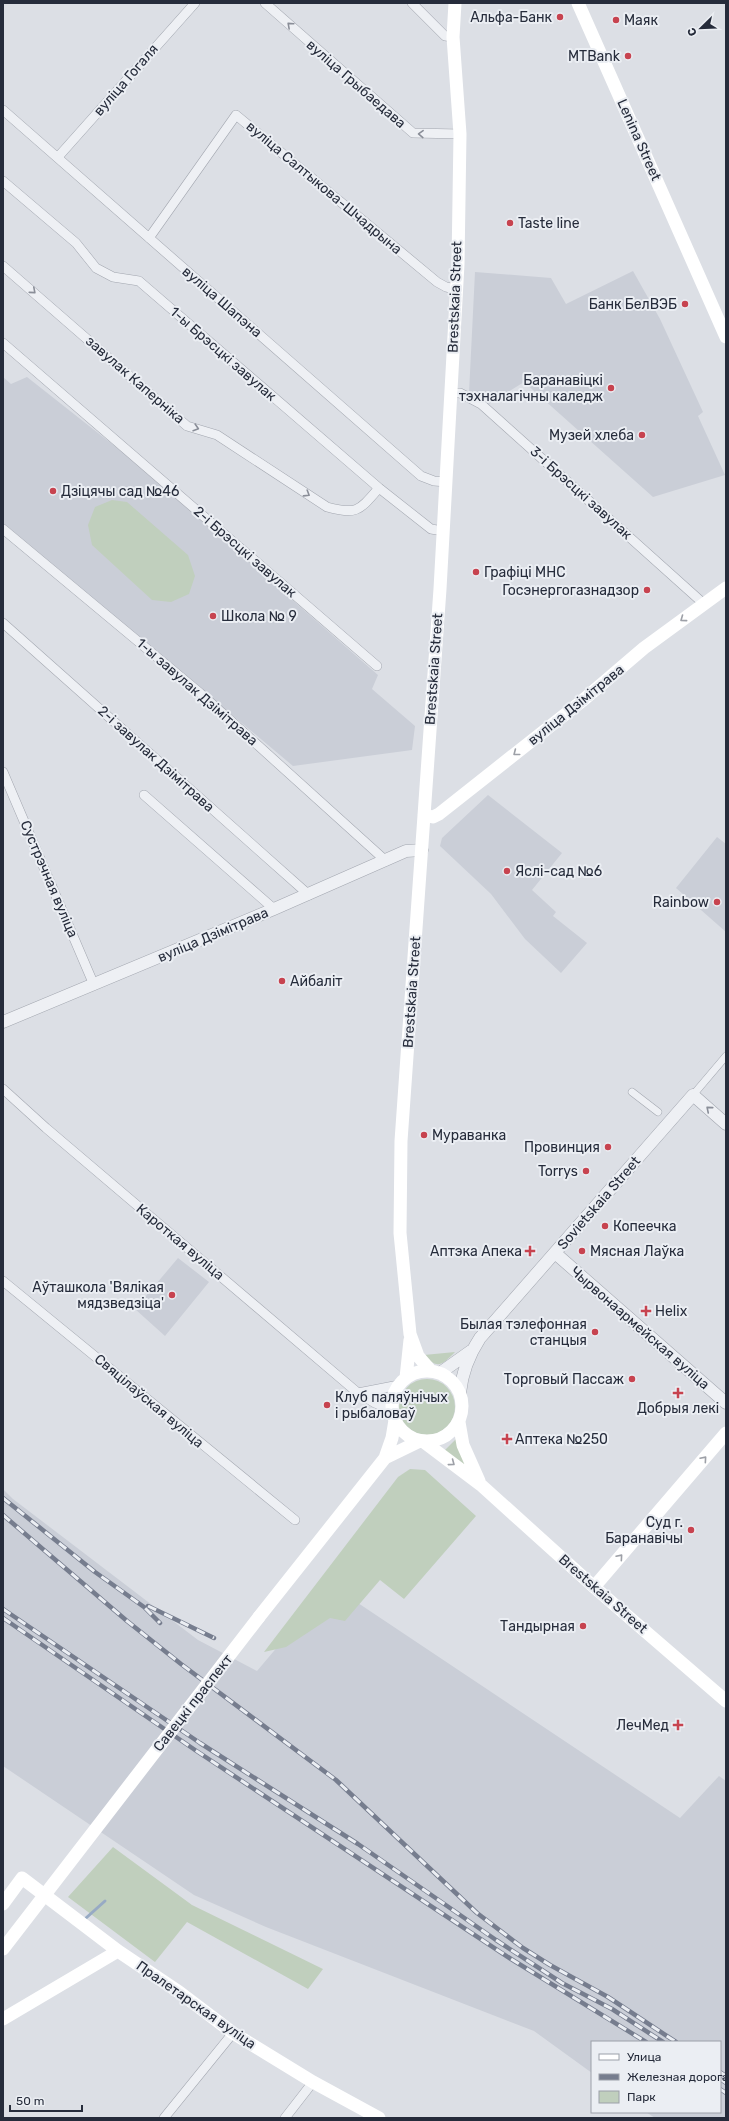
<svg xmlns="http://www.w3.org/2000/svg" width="729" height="2121" font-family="Rubik,sans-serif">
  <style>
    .built { fill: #caced7 }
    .green { fill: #c0cfbd }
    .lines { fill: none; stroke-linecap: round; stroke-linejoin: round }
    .stream { stroke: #97aac4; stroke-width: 3 }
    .pedestrian-casing { stroke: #a2a6af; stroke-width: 8 }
    .minor-casing { stroke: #a2a6af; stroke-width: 10 }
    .tertiary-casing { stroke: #a2a6af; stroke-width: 13 }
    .pedestrian { stroke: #eef0f4; stroke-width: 7 }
    .minor { stroke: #eef0f4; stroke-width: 9 }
    .tertiary { stroke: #eef0f4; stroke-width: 12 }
    .secondary { stroke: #fff; stroke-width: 13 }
    .rail-casing { stroke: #767d8e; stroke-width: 4.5 }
    .rail { stroke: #ebeef3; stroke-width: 3; stroke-dasharray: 9; stroke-linecap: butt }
    .secondary-bridge { stroke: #fff; stroke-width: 13 }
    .oneway { stroke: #8a8e98 }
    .oneway2 { stroke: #9da0a7 }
    .poi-dot { fill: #c7434f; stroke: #ebeef3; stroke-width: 1.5 }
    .labels { text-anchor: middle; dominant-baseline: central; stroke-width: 4; stroke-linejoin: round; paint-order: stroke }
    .poi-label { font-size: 14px; fill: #262c3b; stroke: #ebeef3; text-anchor: end }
    .street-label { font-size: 14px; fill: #262c3b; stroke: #ebeef3 }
  </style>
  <rect width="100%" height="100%" fill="#dcdfe5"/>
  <path class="built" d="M 633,271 L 660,319 L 703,412 L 698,416 L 725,475 L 653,497 L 524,382 L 489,404 L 469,393 L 475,272 L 551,278 L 566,304 Z
    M 3,377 L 11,384 L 27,377 L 131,459 L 378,675 L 372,689 L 415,726 L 412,750 L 293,766 L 3,523 Z
    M 488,795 L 562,853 L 532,890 L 556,912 L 553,916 L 587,943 L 561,973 L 525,939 L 491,894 L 440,846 L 442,838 Z
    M 717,837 L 726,844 L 726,932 L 676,888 Z
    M 178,1258 L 209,1282 L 165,1336 L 135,1309 Z
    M 3,1489 L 13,1499 L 198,1640 L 257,1671 L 334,1580 L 358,1603 L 680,1818 L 719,1776 L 726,1781 L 726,2118 L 655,2118 L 646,2112 L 720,2112 L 720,2042 L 592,2042 L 592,2073 L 534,2031 L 266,1927 L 194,1895 L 3,1766 Z"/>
  <path class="green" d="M 112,500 L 127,502 L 188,555 L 195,576 L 189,594 L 171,602 L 152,600 L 92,545 L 88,525 L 95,507 Z
    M 455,1352 C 442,1365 438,1370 424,1355 Z
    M399 1407a28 28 0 1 1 56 0a28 28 0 1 1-56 0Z
    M 457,1438 L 468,1471 L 444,1451 Z
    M 410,1469 L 425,1470 L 476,1516 L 404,1599 L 380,1580 L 345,1621 L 330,1618 L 286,1647 L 264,1652 L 398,1477 Z
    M 113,1847 L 192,1905 L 323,1969 L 308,1989 L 187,1922 L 155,1962 L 68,1897 Z"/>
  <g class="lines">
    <path class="stream" d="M 86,1918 L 105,1901"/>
    <defs>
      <path id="pedestrian" d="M 632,1092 L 658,1112
        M 693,1095 L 726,1056"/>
      <path id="minor" d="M 265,3 L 413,133 L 460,134
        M 412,3 L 445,36 L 453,37
        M 3,110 L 421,476 L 434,481 L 447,482
        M 58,157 L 195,3
        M 3,181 L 76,243 L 96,268 L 113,277 L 139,281 L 379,488 L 431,529 L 443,531
        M 149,238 L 236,115 L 437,282 L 446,287 L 456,289
        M 3,266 L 187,426 L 217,435 L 327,507 C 357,515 359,511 379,488
        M 3,343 L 377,666
        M 451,393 L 460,393 L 481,404 L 704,604
        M 3,529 L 200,693 L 386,861
        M 3,623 L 309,895
        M 3,772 L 94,985
        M 144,795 L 274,909
        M 3,1089 L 46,1128 L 358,1393 L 375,1403 L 392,1410
        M 3,1281 L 295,1520
        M 358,1393 L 399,1385
        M 164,2118 L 233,2033
        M 285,2118 L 313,2082"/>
      <path id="tertiary" d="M 3,1022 L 274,909 L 406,851 L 422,850
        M 555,1253 L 726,1403
        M 440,1373 L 471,1351
        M 460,1393 C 462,1372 469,1355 480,1338 L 693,1095 L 726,1124"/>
    </defs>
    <use href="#pedestrian" class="pedestrian-casing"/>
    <use href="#minor" class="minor-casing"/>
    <use href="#tertiary" class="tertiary-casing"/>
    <use href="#pedestrian" class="pedestrian"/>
    <use href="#minor" class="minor"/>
    <use href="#tertiary" class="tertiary"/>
    <path class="secondary" d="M 578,3 L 726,337
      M 424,815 L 433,817 L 439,814 L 582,701 L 644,648 L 726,588
      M392 1406a35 35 0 1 1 70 0a35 35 0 1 1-70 0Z
      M 431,1371 L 418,1356 L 410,1334 L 400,1233 L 401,1141 L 440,589 L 458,264 L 460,134 L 453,37 L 455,3
      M 406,1378 L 410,1340
      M 459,1422 L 463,1445 L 479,1481
      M 424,1442 L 481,1485 L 594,1587 L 726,1701
      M 385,1458 L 420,1441
      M 594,1587 L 726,1433
      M 259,1617 L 385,1458 L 392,1438 L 395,1420
      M 3,1904 L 22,1878 L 118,1951 L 179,1992 L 233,2033 L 313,2082 L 379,2118
      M 3,2019 L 118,1951"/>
    <defs>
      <path id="rail" d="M 3,1498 L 95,1572 L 144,1607 L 160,1623
        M 3,1515 L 127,1621 L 181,1664 L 336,1780 L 477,1913 L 523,1948 L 550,1965 L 608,1997 L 676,2042
        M 148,1606 L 214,1638
        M 3,1609 L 200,1743 L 358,1844 L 496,1940 L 562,1983 L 612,2009 L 663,2042
        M 3,1618 L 195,1750 L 511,1959 L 646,2042
        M 720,2072 L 726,2076
        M 720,2079 L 726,2083
        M 720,2089 L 726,2093"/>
    </defs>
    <use href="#rail" class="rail-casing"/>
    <use href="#rail" class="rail"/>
    <path class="secondary-bridge" d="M 3,1949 L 259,1617"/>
  </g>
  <defs><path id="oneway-chevron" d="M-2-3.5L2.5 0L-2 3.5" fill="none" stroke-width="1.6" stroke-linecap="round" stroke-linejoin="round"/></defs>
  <g class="oneway">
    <use href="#oneway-chevron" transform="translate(290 25) rotate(-138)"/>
    <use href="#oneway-chevron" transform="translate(421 134) rotate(-178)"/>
    <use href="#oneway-chevron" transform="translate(33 291) rotate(41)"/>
    <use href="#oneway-chevron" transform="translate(196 428) rotate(17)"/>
    <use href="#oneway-chevron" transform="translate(307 494) rotate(32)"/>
    <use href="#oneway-chevron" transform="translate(709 1109) rotate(-140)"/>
  </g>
  <g class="oneway2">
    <use href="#oneway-chevron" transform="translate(683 619) rotate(144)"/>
    <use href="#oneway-chevron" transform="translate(516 753) rotate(142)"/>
    <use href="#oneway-chevron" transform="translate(704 1459) rotate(-49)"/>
    <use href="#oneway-chevron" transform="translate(452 1463) rotate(37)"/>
    <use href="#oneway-chevron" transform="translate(620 1557) rotate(-49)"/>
  </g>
  <g class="poi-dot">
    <circle cx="560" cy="17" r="4"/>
    <circle cx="616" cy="20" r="4"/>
    <circle cx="628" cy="56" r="4"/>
    <circle cx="510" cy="223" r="4"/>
    <circle cx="685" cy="304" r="4"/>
    <circle cx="611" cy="388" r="4"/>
    <circle cx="642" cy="435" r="4"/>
    <circle cx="53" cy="491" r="4"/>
    <circle cx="476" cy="572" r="4"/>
    <circle cx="647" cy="590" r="4"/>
    <circle cx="213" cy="616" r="4"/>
    <circle cx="507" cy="871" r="4"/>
    <circle cx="717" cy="902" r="4"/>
    <circle cx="282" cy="981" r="4"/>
    <circle cx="424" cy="1135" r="4"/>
    <circle cx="608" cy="1147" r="4"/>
    <circle cx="586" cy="1171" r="4"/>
    <circle cx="605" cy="1226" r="4"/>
    <path d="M528 1245h4v4h4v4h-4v4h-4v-4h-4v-4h4z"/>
    <circle cx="582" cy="1251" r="4"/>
    <circle cx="172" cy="1295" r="4"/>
    <path d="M644 1305h4v4h4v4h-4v4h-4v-4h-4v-4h4z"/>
    <circle cx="595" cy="1332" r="4"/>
    <circle cx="632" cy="1379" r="4"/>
    <path d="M676 1387h4v4h4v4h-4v4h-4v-4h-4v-4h4z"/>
    <circle cx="327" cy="1405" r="4"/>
    <path d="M505 1433h4v4h4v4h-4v4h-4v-4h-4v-4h4z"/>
    <circle cx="691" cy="1530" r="4"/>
    <circle cx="583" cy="1626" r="4"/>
    <path d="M676 1719h4v4h4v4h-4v4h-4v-4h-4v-4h4z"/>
  </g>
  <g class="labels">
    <g class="poi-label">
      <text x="552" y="17">Альфа-Банк</text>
      <text x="624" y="20" text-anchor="start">Маяк</text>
      <text x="620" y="56">MTBank</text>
      <text x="518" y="223" text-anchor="start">Taste line</text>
      <text x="677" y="304">Банк БелВЭБ</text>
      <text x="603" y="380">Баранавіцкі<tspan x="603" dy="16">тэхналагічны каледж</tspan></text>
      <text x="634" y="435">Музей хлеба</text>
      <text x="61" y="491" text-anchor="start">Дзіцячы сад №46</text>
      <text x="484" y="572" text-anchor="start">Графіці МНС</text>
      <text x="639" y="590">Госэнергогазнадзор</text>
      <text x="221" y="616" text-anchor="start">Школа № 9</text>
      <text x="515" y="871" text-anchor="start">Яслі-сад №6</text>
      <text x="709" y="902">Rainbow</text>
      <text x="290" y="981" text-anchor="start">Айбаліт</text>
      <text x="432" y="1135" text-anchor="start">Мураванка</text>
      <text x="600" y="1147">Провинция</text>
      <text x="578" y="1171">Torrys</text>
      <text x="613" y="1226" text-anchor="start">Копеечка</text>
      <text x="522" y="1251">Аптэка Апека</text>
      <text x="590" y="1251" text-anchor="start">Мясная Лаўка</text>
      <text x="164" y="1287">Аўташкола 'Вялікая<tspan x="164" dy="16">мядзведзіца'</tspan></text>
      <text x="655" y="1311" text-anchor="start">Helix</text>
      <text x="587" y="1324">Былая тэлефонная<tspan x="587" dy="16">станцыя</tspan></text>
      <text x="624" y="1379">Торговый Пассаж</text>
      <text x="335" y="1397" text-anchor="start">Клуб паляўнічых<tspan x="335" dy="16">і рыбаловаў</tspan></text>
      <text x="678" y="1408" text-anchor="middle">Добрыя лекі</text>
      <text x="515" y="1439" text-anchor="start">Аптека №250</text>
      <text x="683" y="1522">Суд г.<tspan x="683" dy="16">Баранавічы</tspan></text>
      <text x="575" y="1626">Тандырная</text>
      <text x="669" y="1725">ЛечМед</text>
    </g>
    <g class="street-label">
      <text transform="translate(126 80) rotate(-49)">вуліца Гогаля</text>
      <text transform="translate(356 84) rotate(41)">вуліца Грыбаедава</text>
      <text transform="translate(639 140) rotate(66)">Lenina Street</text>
      <text transform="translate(324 188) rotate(40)">вуліца Салтыкова-Шчадрына</text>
      <text transform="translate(455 297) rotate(-88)">Brestskaia Street</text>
      <text transform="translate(222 302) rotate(41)">вуліца Шапэна</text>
      <text transform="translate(223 354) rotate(41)">1-ы Брэсцкі завулак</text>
      <text transform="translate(135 380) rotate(41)">завулак Каперніка</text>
      <text transform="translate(581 493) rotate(42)">3-і Брэсцкі завулак</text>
      <text transform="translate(245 552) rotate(41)">2-і Брэсцкі завулак</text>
      <text transform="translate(434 669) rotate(-86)">Brestskaia Street</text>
      <text transform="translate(197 692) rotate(41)">1-ы завулак Дзімітрава</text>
      <text transform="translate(576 705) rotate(-39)">вуліца Дзімітрава</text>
      <text transform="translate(156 759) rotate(42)">2-і завулак Дзімітрава</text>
      <text transform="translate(49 879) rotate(67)">Сустрэчная вуліца</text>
      <text transform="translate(213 935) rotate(-23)">вуліца Дзімітрава</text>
      <text transform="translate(412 992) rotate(-86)">Brestskaia Street</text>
      <text transform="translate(599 1203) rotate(-49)">Sovietskaia Street</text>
      <text transform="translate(180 1242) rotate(40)">Кароткая вуліца</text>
      <text transform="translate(640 1328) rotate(41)">Чырвонаармейская вуліца</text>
      <text transform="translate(149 1401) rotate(40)">Свяцілаўская вуліца</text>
      <text transform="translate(603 1594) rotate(41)">Brestskaia Street</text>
      <text transform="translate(193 1703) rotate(-52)">Савецкі праспект</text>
      <text transform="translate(196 2005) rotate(35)">Пралетарская вуліца</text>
    </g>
  </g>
  <rect width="729" height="2121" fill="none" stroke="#262c3b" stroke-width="8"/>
  <rect x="591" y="2041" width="130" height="72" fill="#ebeef3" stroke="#9ca0a9"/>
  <rect x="599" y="2054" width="20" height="6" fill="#ffffff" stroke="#9ca0a9"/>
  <text x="627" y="2061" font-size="12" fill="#262c3b">Улица</text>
  <rect x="599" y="2074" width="20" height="6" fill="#767d8e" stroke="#9ca0a9"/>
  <text x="627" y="2081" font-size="12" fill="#262c3b">Железная дорога</text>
  <rect x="599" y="2091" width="20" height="12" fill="#c0cfbd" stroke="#9ca0a9"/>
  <text x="627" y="2101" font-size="12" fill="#262c3b">Парк</text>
  <g transform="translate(701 28) rotate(247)" stroke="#ebeef3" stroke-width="3" paint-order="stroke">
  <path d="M0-3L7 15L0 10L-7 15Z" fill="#262c3b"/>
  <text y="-6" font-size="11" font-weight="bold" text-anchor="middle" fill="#262c3b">С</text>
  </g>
  <path d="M10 2105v6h72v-6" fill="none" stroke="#262c3b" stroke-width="2"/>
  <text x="16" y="2105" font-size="12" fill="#262c3b" stroke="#ebeef3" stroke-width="3" paint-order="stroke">50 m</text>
</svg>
